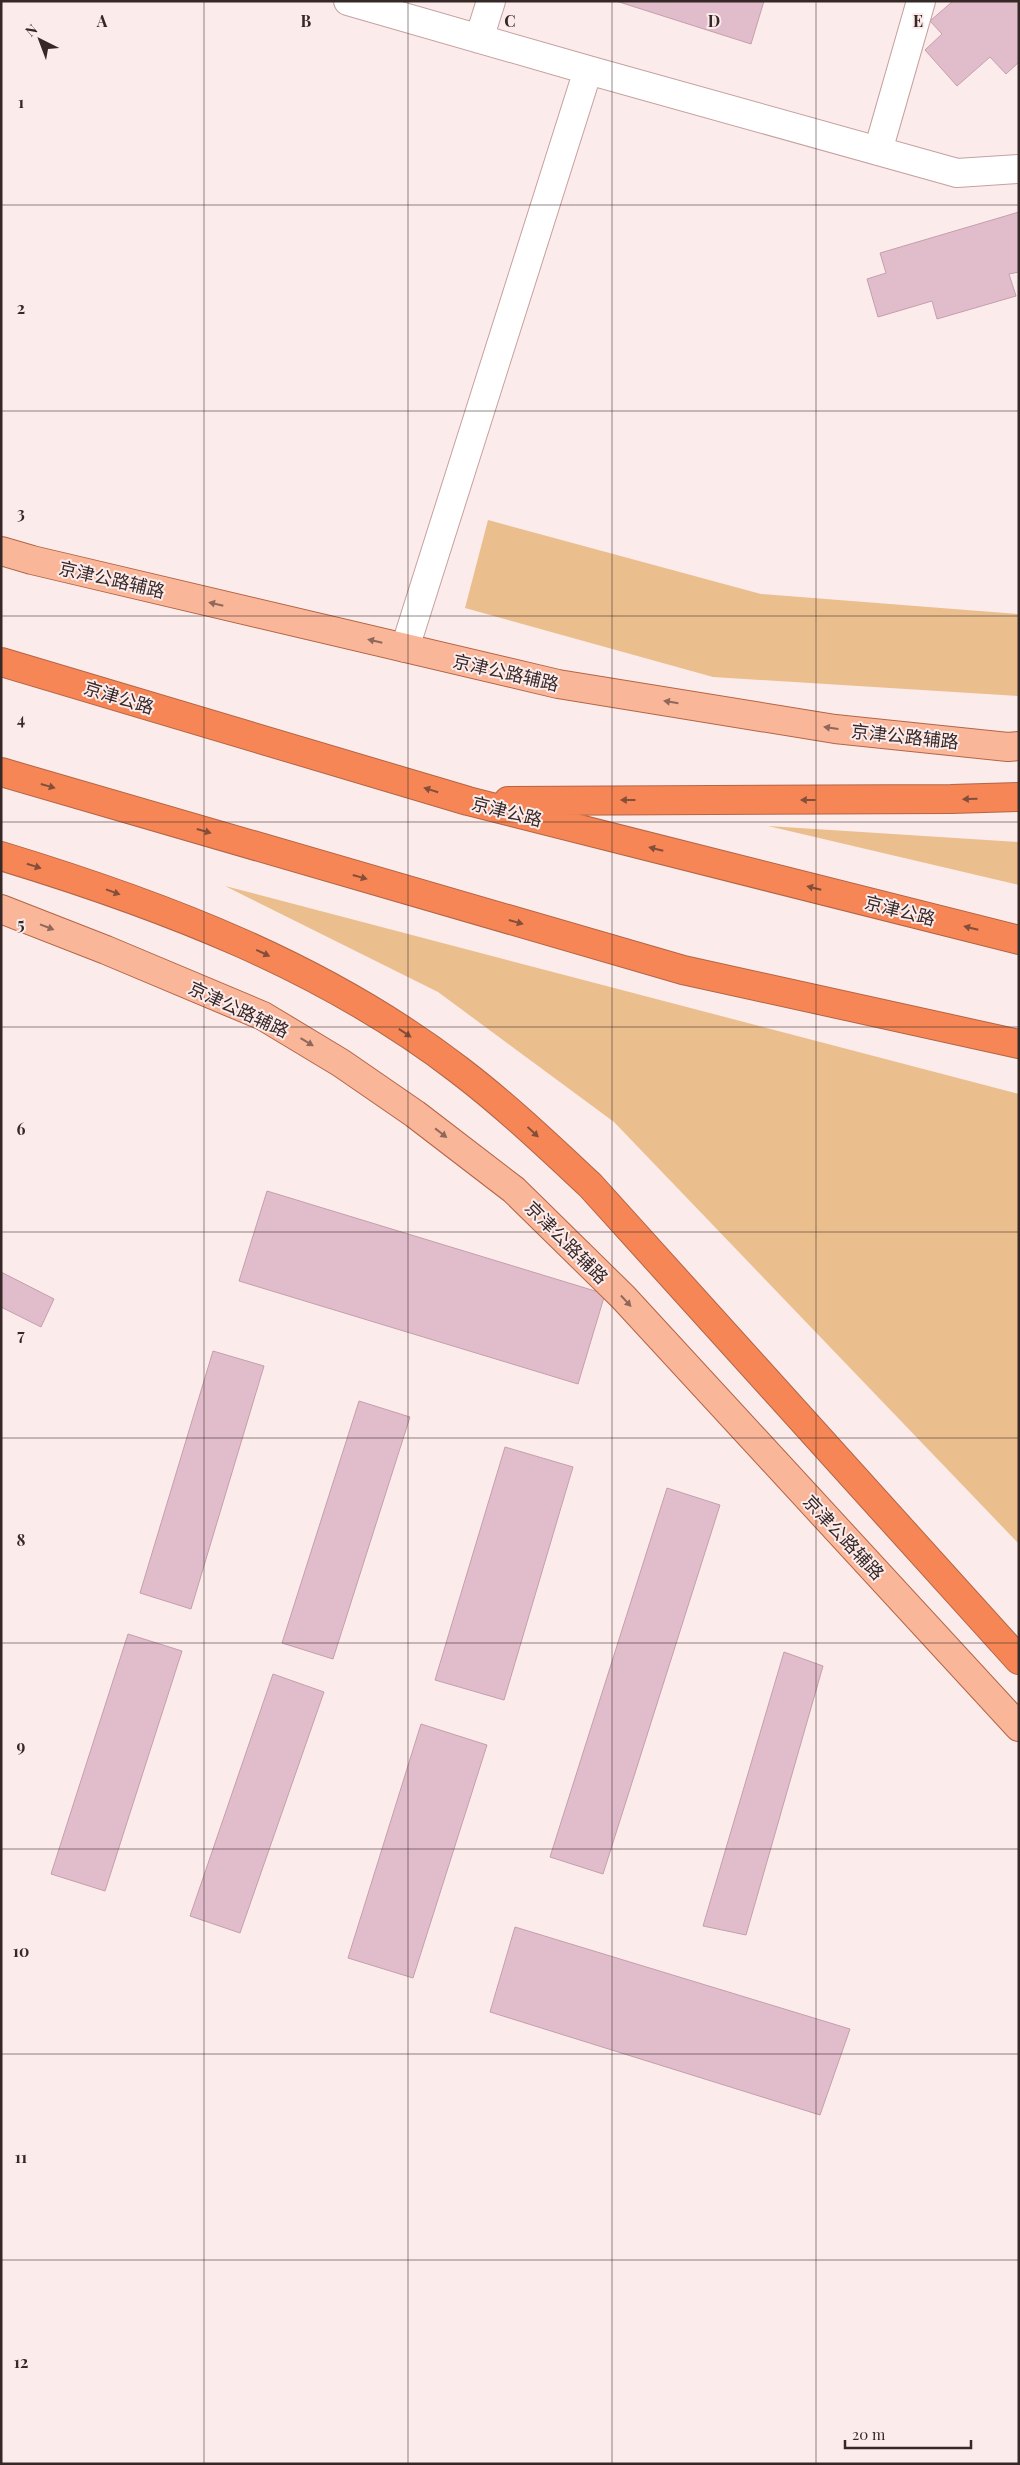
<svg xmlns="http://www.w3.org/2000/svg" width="1020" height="2465" font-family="'Playfair Display','Noto Sans SC',serif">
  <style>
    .green { fill: #ebbe8e }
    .building { fill: #e1bcca; stroke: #c49fad }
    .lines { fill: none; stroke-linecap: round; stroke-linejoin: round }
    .minor-casing { stroke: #c7a09f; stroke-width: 30 }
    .major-casing { stroke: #b36545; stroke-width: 30 }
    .highway-casing { stroke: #b36545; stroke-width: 30 }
    .minor { stroke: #fff; stroke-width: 28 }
    .major { stroke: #fab699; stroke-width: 28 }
    .highway { stroke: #f68655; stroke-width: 28 }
    .oneway { fill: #8f685b }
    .oneway2 { fill: #834e3a }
    .grid { fill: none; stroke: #372828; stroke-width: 1; stroke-opacity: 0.55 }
    .labels { text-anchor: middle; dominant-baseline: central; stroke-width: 4; stroke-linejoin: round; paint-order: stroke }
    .street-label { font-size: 18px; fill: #372828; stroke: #fcebeb }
    .grid-label { font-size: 16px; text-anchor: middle; font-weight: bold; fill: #372828; stroke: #fcebeb; stroke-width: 4; stroke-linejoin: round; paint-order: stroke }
  </style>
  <rect width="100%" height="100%" fill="#fcebeb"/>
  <path class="green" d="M 488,520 L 761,594 L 1019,614 L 1019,696 L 713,677 L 465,608 Z
    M 768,826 L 1019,842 L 1019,885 Z
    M 225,886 L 1019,1094 L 1019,1544 L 614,1122 L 438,992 Z"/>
  <path class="building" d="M 616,1 L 764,1 L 751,44 Z
    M 953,1 L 1019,1 L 1019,62 L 1006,74 L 990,57 L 957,86 L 925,50 L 942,34 L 930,21 Z
    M 1019,212 L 1019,272 L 1009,274 L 1016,296 L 937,319 L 932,301 L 878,317 L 867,279 L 886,273 L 880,253 Z
    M 267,1191 L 605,1294 L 578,1384 L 239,1281 Z
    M 1,1272 L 54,1299 L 41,1327 L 1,1307 Z
    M 213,1351 L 264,1366 L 191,1609 L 140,1593 Z
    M 359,1401 L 410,1417 L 333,1659 L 282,1643 Z
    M 505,1447 L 573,1467 L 504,1700 L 435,1680 Z
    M 667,1488 L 720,1505 L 603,1874 L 550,1857 Z
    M 128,1634 L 182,1651 L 105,1891 L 51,1874 Z
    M 784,1652 L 823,1666 L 746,1935 L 703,1926 Z
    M 273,1674 L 324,1692 L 240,1933 L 190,1916 Z
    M 421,1724 L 487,1745 L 413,1978 L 348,1958 Z
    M 515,1927 L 850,2029 L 820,2115 L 490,2012 Z"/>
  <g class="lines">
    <defs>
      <path id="minor" d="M 348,1 L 588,70 L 405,648
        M 479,39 L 491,1
        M 588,70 L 957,173 L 1019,169
        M 878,151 L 921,1"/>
      <path id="major" d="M 1,551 L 32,560 L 558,684 L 835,729 L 1008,747 L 1019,746
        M 1,909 L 106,950 L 263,1016 L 341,1063 L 415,1114 L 514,1190 L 623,1297 L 1019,1727"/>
      <path id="highway" d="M 1,662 L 468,801 L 1019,940
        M 1,772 L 683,970 L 1019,1044
        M 508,801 L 951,799 L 1019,797
        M 1,856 C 162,905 324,966 459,1070 C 505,1105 547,1145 590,1185 L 1019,1660"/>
    </defs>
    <use href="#minor" class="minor-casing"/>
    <use href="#major" class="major-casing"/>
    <use href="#highway" class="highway-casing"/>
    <use href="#minor" class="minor"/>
    <use href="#major" class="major"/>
    <use href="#highway" class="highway"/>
  </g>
  <defs><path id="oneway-solid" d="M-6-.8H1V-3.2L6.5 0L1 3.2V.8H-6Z" transform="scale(1.25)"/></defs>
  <g class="oneway">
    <use href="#oneway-solid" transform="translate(216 604) rotate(-167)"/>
    <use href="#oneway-solid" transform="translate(375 641) rotate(-167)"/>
    <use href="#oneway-solid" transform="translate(671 702) rotate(-171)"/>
    <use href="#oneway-solid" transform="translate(831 728) rotate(-172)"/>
    <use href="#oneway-solid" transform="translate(47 927) rotate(21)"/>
    <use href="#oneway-solid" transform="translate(307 1042) rotate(31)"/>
    <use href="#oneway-solid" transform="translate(441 1133) rotate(38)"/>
    <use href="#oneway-solid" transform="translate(626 1301) rotate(47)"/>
  </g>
  <g class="oneway2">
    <use href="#oneway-solid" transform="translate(48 786) rotate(16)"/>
    <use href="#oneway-solid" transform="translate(431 790) rotate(-163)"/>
    <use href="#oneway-solid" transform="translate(970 799) rotate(178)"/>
    <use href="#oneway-solid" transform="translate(628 800) rotate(180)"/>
    <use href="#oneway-solid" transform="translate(808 800) rotate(180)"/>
    <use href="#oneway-solid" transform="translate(204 831) rotate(16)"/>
    <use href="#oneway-solid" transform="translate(656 849) rotate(-166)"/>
    <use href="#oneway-solid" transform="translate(34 866) rotate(17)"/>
    <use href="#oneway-solid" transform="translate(360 877) rotate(16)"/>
    <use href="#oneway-solid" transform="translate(814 888) rotate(-166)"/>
    <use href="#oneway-solid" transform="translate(113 892) rotate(20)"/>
    <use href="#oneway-solid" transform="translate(516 922) rotate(16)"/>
    <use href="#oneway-solid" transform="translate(971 928) rotate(-166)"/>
    <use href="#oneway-solid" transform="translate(263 953) rotate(25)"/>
    <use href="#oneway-solid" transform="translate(405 1033) rotate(34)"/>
    <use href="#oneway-solid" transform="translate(533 1132) rotate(43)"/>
  </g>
  <path class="grid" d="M 204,1 L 204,2464M 408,1 L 408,2464M 612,1 L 612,2464M 816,1 L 816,2464M 1,205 L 1019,205M 1,411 L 1019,411M 1,616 L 1019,616M 1,822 L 1019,822M 1,1027 L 1019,1027M 1,1232 L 1019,1232M 1,1438 L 1019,1438M 1,1643 L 1019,1643M 1,1849 L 1019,1849M 1,2054 L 1019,2054M 1,2260 L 1019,2260"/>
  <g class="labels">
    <g class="street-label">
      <text transform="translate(112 579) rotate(13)">京津公路辅路</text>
      <text transform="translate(506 672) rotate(13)">京津公路辅路</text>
      <text transform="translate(119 697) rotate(17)">京津公路</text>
      <text transform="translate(905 736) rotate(6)">京津公路辅路</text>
      <text transform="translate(507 811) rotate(14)">京津公路</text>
      <text transform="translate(900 910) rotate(14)">京津公路</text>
      <text transform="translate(239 1009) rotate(25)">京津公路辅路</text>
      <text transform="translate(567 1242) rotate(45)">京津公路辅路</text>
      <text transform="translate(844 1537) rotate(47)">京津公路辅路</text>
    </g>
  </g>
  <g class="grid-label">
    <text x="102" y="27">A</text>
    <text x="306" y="27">B</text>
    <text x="510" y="27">C</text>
    <text x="714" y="27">D</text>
    <text x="918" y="27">E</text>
    <text x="21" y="108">1</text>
    <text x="21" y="314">2</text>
    <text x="21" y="519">3</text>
    <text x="21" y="725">4</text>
    <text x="21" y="930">5</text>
    <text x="21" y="1135">6</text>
    <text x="21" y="1341">7</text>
    <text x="21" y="1546">8</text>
    <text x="21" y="1752">9</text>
    <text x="21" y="1957">10</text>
    <text x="21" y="2163">11</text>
    <text x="21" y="2368">12</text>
  </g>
  <rect width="1020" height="2465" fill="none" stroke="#372828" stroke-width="5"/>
  <g transform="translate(40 40) rotate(318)" stroke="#fcebeb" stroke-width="4" paint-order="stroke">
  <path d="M0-4L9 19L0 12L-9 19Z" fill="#372828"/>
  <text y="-8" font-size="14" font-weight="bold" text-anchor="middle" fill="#372828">N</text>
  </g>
  <path d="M845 2440v8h126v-8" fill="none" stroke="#372828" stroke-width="2.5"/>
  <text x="852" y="2440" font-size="15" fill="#372828" stroke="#fcebeb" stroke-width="4" paint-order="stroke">20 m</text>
</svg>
